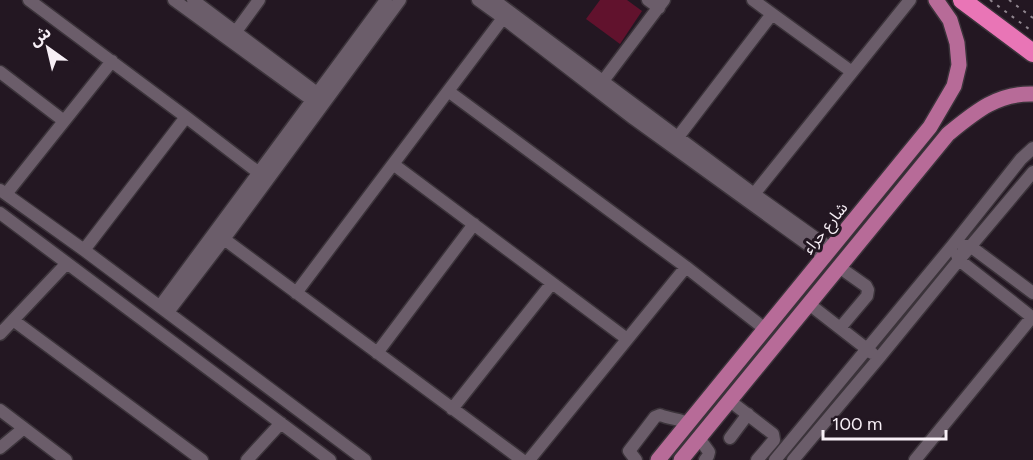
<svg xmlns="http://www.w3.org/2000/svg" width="1033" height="460" font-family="Figtree,'Noto Sans Arabic',sans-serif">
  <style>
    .green { fill: #61122d }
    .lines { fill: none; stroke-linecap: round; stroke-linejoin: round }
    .minor-casing { stroke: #3b333a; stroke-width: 15 }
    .major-casing { stroke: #3b333a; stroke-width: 18 }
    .highway-casing { stroke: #3b333a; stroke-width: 21 }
    .minor { stroke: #6b5d6a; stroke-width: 12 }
    .major { stroke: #b76b98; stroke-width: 15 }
    .highway { stroke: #e975b6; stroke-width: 18 }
    .rail { stroke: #90868f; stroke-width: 2; stroke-dasharray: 3 6; stroke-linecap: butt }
    .labels { text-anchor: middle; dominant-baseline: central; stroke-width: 6; stroke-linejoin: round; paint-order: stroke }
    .street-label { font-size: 16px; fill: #f7eff6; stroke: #231722 }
  </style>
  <rect width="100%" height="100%" fill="#231722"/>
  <path class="green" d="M 600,0 L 627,0 L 642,11 L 620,44 L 586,19 Z"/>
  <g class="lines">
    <defs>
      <path id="minor" d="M 29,0 L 186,117 L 259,173
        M 174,0 L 313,101 L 320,101
        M 193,0 L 317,93 L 322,99
        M 478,0 L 503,18 L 634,119 L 825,257
        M 494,0 L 754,194 L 831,249
        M 648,0 L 659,8
        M 753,0 L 852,72
        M 232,37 L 259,0
        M 0,72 L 64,121
        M 603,81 L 664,0
        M 448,91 L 686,267 L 765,329
        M 678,137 L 772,14
        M 393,164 L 627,339
        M 0,190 L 84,250 L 365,460
        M 6,194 L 112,61
        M 754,194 L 910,0
        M 0,213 L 330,460
        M 224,239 L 522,460
        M 963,246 L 970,246 L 1033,293
        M 84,250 L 186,117
        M 957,255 L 959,260 L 1033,318
        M 839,267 L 866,286 L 868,290 L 867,296 L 840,328
        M 296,293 L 503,18
        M 809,304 L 872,353
        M 160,306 L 386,0
        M 168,312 L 224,239 L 400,0
        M 13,320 L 202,460
        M 0,334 L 67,263
        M 377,353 L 474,224
        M 730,401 L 773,434 L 774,440 L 757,460
        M 452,409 L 552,283
        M 0,410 L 66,460
        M 699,438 L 709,452 L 708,456 L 705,460
        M 730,438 L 748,414
        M 0,448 L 24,428
        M 247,460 L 281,423
        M 529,460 L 686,267
        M 636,460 L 629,451 L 655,417 L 660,415 C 670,419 679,419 689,423
        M 775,460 L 952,246 L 1021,159 L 1033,148
        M 793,460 L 879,358 L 959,260 L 1033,172
        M 915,460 L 1032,317"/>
      <path id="major" d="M 658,460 L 930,127 L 954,86 L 959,65 L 957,43 L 950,20 L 936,0
        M 681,460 L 948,134 C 975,112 997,93 1033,94"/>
      <path id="highway" d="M 962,0 L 1033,53"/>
    </defs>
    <use href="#minor" class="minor-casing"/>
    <use href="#major" class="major-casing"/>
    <use href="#highway" class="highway-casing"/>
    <use href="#minor" class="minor"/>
    <use href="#major" class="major"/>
    <use href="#highway" class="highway"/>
    <path class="rail" d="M 990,0 L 1033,32
      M 1009,0 L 1033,18"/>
  </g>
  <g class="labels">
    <g class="street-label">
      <text transform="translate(825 228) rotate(-51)">شارع حراء</text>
    </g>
  </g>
  <g transform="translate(48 48) rotate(326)" stroke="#231722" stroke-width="4.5" paint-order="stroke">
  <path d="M0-4.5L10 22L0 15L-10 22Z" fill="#f7eff6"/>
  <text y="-9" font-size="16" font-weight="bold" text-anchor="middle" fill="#f7eff6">ش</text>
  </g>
  <path d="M823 430v9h123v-9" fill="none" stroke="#f7eff6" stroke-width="3"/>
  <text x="832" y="430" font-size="18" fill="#f7eff6" stroke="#231722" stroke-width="4.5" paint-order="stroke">100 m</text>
</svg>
